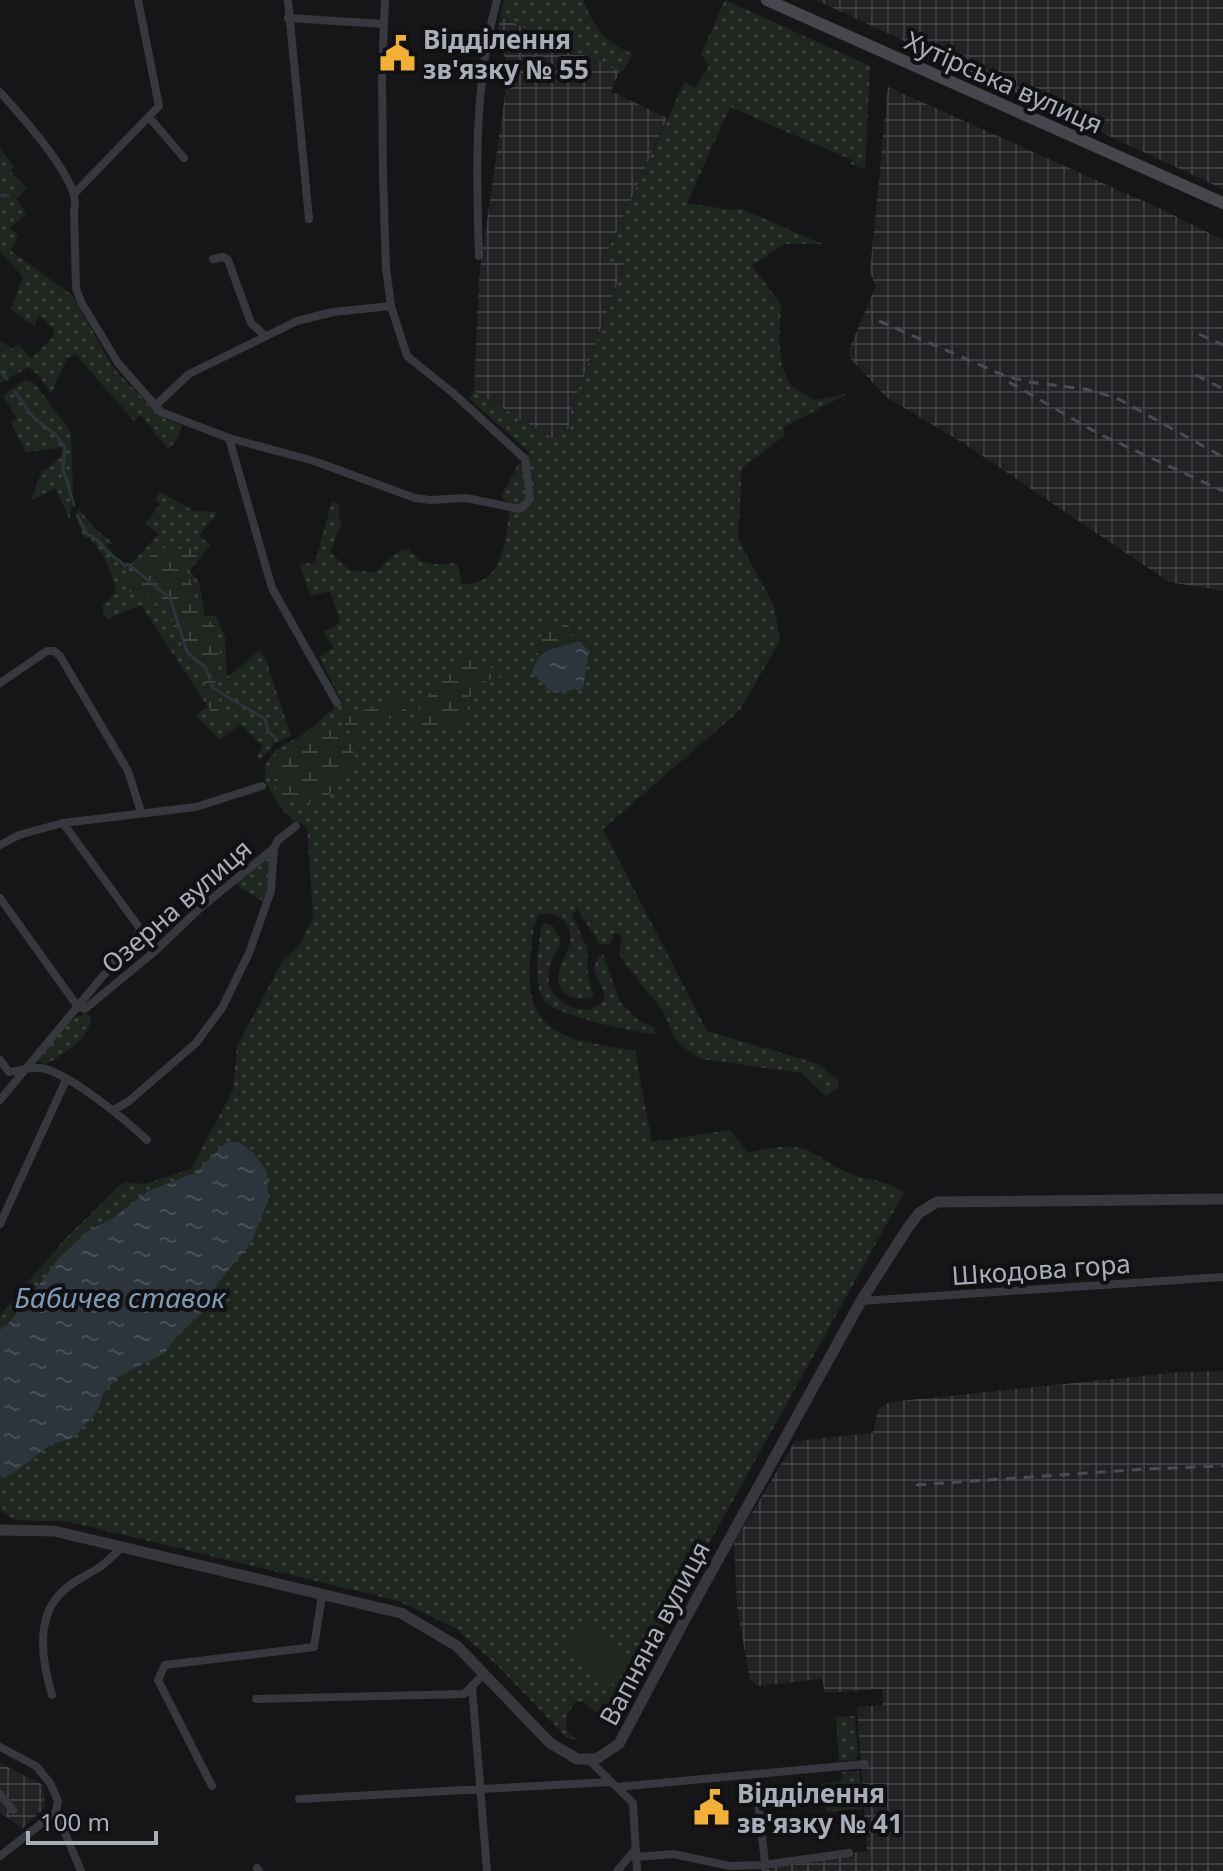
<svg xmlns="http://www.w3.org/2000/svg" width="1223" height="1871" font-family="'Noto Sans',sans-serif">
  <style>
    .industrial { fill: url(#industrial-grid) }
    .grass { fill: url(#grass-dots) }
    .wetland { fill: url(#wetland-marsh) }
    .pitch { fill: #1e261f }
    .water { fill: url(#water-ripples) }
    .lines { fill: none; stroke-linecap: round; stroke-linejoin: round }
    .stream { stroke: #2c353c; stroke-width: 3 }
    .minor { stroke: #37383d; stroke-width: 8 }
    .tertiary { stroke: #37383d; stroke-width: 11 }
    .secondary { stroke: #45474d; stroke-width: 12 }
    .rail { stroke: #4a4c52; stroke-width: 3; stroke-dasharray: 10 8; stroke-linecap: butt }
    .labels { text-anchor: middle; dominant-baseline: central; stroke-width: 8; stroke-linejoin: round; paint-order: stroke }
    .poi-label { font-size: 26px; font-weight: bold; fill: #a8adb8; stroke: #111113; text-anchor: start }
    .street-label { font-size: 26px; fill: #a8adb8; stroke: #111113 }
    .water-label { font-size: 28px; font-style: italic; fill: #7f9bb3; stroke: #111113 }
  </style>
  <defs>
    <pattern id="industrial-grid" width="8" height="8" patternUnits="userSpaceOnUse" patternTransform="scale(2)"><rect width="8" height="8" fill="#222225"/><path d="M0 4h8M4 0v8" fill="none" stroke="#3f3f43"/></pattern>
    <pattern id="grass-dots" width="8" height="8" patternUnits="userSpaceOnUse" patternTransform="scale(2)"><rect width="8" height="8" fill="#1e261f"/><path d="M2 2h.1M6 6h.1" fill="none" stroke="#3c433d" stroke-width="1.8" stroke-linecap="round"/></pattern>
    <pattern id="wetland-marsh" width="20" height="14" patternUnits="userSpaceOnUse" patternTransform="scale(2)"><rect width="20" height="14" fill="#1e261f"/><path d="M1 5h8M5 5V1M11 12h8M15 12V8" fill="none" stroke="#3c433d"/></pattern>
    <pattern id="water-ripples" width="26" height="14" patternUnits="userSpaceOnUse" patternTransform="scale(2)"><rect width="26" height="14" fill="#2c353c"/><path d="M2 4q2-2 4 0t4 0M15 11q2-2 4 0t4 0" fill="none" stroke="#485056"/></pattern>
  </defs>
  <rect width="100%" height="100%" fill="#161618"/>
  <path class="industrial" d="M 817,0 L 1223,0 L 1223,189 L 816,0 Z
    M 500,17 L 620,70 L 611,91 L 667,118 L 604,261 L 625,262 L 570,414 L 569,428 L 556,441 L 474,391 L 479,277 L 509,67 L 497,37 Z
    M 888,87 L 1159,208 L 1223,240 L 1223,591 L 1169,582 L 963,443 L 886,397 L 850,358 L 849,350 L 876,286 L 870,272 Z
    M 1223,1371 L 1223,1871 L 770,1871 L 774,1863 L 867,1851 L 857,1707 L 883,1705 L 882,1689 L 825,1693 L 822,1679 L 758,1686 L 750,1680 L 737,1607 L 734,1543 L 795,1441 L 873,1433 L 878,1409 L 890,1402 L 1181,1372 Z
    M 0,1763 L 43,1785 L 45,1807 L 22,1829 L 0,1812 Z"/>
  <path class="grass" d="M 504,0 L 583,0 C 595,29 603,41 633,54 L 622,72 L 500,17 Z
    M 725,0 L 870,66 L 865,170 L 851,164 L 852,160 L 730,107 L 687,203 L 732,210 L 740,208 L 822,244 L 785,244 L 752,265 L 781,305 L 779,342 L 782,367 L 791,386 L 814,400 L 847,394 L 784,427 L 784,436 L 742,468 L 738,539 L 774,606 L 780,641 L 739,711 L 603,829 L 707,1031 L 818,1064 L 839,1081 L 838,1088 L 826,1096 L 802,1073 L 702,1059 L 681,1046 L 675,1038 L 663,1011 L 623,961 L 619,951 L 622,938 L 619,934 L 614,933 L 610,945 L 600,944 L 577,909 L 572,915 L 587,947 L 588,977 L 594,996 C 586,1000 578,999 569,996 C 563,993 559,988 558,981 C 556,961 583,941 563,920 C 556,913 548,912 539,915 C 531,927 532,948 530,963 C 524,1041 575,1039 635,1051 L 652,1142 L 729,1130 L 749,1153 C 772,1147 795,1141 817,1155 C 830,1163 841,1171 857,1176 C 875,1181 889,1181 904,1193 L 609,1723 L 582,1701 L 575,1702 L 567,1715 L 566,1730 L 578,1740 L 567,1738 L 497,1665 L 455,1628 L 418,1610 L 395,1600 L 70,1522 L 15,1520 L 0,1510 L 0,1315 L 64,1240 L 124,1182 L 145,1184 L 191,1169 L 233,1090 L 237,1046 L 283,960 L 300,944 L 313,917 L 307,826 L 293,820 L 280,807 L 265,781 L 265,765 L 275,750 L 302,735 L 342,702 L 319,657 L 333,647 L 323,632 L 340,623 L 330,591 L 310,596 L 300,564 L 315,563 L 332,501 L 340,505 L 338,517 L 342,522 L 330,552 L 350,571 L 375,572 L 399,551 L 408,549 C 424,568 434,564 457,563 L 462,584 C 506,585 505,540 510,506 L 501,496 L 518,465 L 530,453 L 470,399 L 474,391 L 556,440 L 569,428 L 570,414 L 625,263 L 603,261 L 683,85 L 685,82 L 695,88 L 709,66 L 701,54 Z
    M 0,149 L 15,167 L 10,171 L 27,189 L 16,198 L 26,214 L 10,227 L 18,236 L 11,251 L 72,295 L 114,369 L 151,407 L 165,419 L 182,425 L 178,438 L 168,450 L 141,415 L 134,421 L 76,355 L 67,358 L 51,394 L 40,377 L 29,367 L 0,383 L 0,340 L 12,349 L 19,344 L 31,359 L 53,337 L 54,329 L 38,315 L 34,326 L 11,309 L 23,277 L 0,251 Z
    M 24,380 L 34,383 L 71,432 L 73,487 L 70,520 L 55,488 L 31,501 L 41,473 L 60,458 L 62,448 L 26,452 L 11,423 L 17,418 L 3,396 Z
    M 160,492 L 194,511 L 218,512 L 199,536 L 211,545 L 190,570 L 199,583 L 205,616 L 216,616 L 225,637 L 227,677 L 259,651 L 266,660 L 291,736 L 275,743 L 260,760 L 257,756 L 263,746 L 240,725 L 219,740 L 196,715 L 208,707 L 141,605 L 108,619 L 103,614 L 103,605 L 116,591 C 111,569 104,555 90,538 L 83,538 L 77,517 L 78,508 L 94,528 L 114,544 L 106,544 L 118,561 L 130,565 L 159,534 L 145,524 L 160,504 L 155,500 Z
    M 270,854 L 269,891 L 264,902 L 234,883 Z
    M 545,923 L 553,926 L 561,940 C 559,948 553,955 551,964 C 541,993 563,1009 590,1010 L 603,1002 L 605,994 L 594,971 L 597,957 L 603,954 L 620,1002 L 638,1020 L 654,1027 L 655,1034 C 638,1034 553,1014 544,1001 C 532,983 539,947 541,927 Z
    M 86,1013 L 91,1017 C 90,1038 65,1054 48,1063 L 43,1064 L 39,1060 C 48,1045 69,1017 86,1013 Z
    M 855,1716 L 858,1756 L 854,1760 L 839,1761 L 836,1717 Z
    M 859,1771 L 862,1809 L 827,1812 L 823,1805 L 816,1801 L 814,1785 L 841,1781 L 842,1772 Z"/>
  <path class="wetland" d="M 156,548 L 196,549 L 197,556 L 187,570 L 199,609 L 206,621 L 213,623 C 222,643 222,668 213,688 L 226,714 L 222,719 L 211,716 L 202,669 L 182,646 L 169,614 L 144,594 L 131,594 L 127,586 L 130,565 L 146,561 Z
    M 558,623 L 568,623 L 571,635 L 577,637 L 578,641 C 564,647 545,650 535,661 L 537,645 L 546,625 L 555,627 Z
    M 468,655 L 473,663 L 483,667 L 498,669 L 502,675 C 484,680 465,691 468,712 L 459,725 L 419,729 L 415,717 C 420,708 426,697 433,689 C 445,674 452,679 462,656 Z
    M 399,697 L 406,705 L 407,716 L 368,722 L 360,731 L 346,731 L 344,715 C 353,708 358,712 369,709 C 380,705 387,699 399,697 Z
    M 325,726 L 338,726 L 342,742 L 349,745 L 353,738 L 359,739 L 363,745 L 355,747 L 353,752 L 358,762 L 339,777 L 326,801 C 288,807 266,799 275,756 C 284,749 292,747 301,741 C 313,735 308,732 325,726 Z"/>
  <path class="pitch" d="M 587,1622 L 630,1667 L 606,1690 L 564,1648 Z"/>
  <path class="water" d="M 578,641 L 589,650 L 583,688 L 580,691 L 574,689 C 549,699 549,688 532,673 C 539,645 556,651 578,641 Z
    M 227,1142 L 239,1142 L 254,1153 L 267,1172 L 268,1201 L 251,1243 L 218,1283 L 202,1313 L 175,1338 L 165,1353 L 118,1377 L 104,1392 L 97,1412 L 73,1438 L 50,1445 L 11,1475 L 0,1477 L 0,1330 L 9,1323 L 61,1256 L 87,1232 L 113,1218 L 148,1191 L 195,1173 Z"/>
  <g class="lines">
    <path class="stream" d="M 0,195 L 8,196
      M 0,371 L 7,379
      M 15,392 L 33,417 L 56,435 L 65,448 L 63,469 L 74,505
      M 77,515 L 87,534 C 102,541 98,543 108,552 C 114,558 119,559 125,566 L 128,564 L 170,598 L 187,652 L 206,668 L 213,688 L 265,719 L 268,731 L 277,739"/>
    <path class="minor" d="M 288,0 L 309,219
      M 288,18 L 384,24
      M 0,92 C 18,113 84,183 74,210 L 76,288 L 81,302 L 118,363 L 161,412 L 229,438 L 314,461 L 415,498 L 430,500 L 466,498 L 520,509 L 528,502 L 530,496 L 525,459 L 453,393 L 407,356 L 391,306 L 386,268 L 383,176 L 382,70 L 385,0
      M 149,117 L 184,158
      M 74,194 L 159,106 L 138,0
      M 479,256 C 476,169 474,84 497,0
      M 213,259 L 223,257 L 228,260 L 251,323 L 265,336
      M 155,406 L 189,374 L 297,321 L 333,312 L 391,306
      M 229,438 L 272,588 L 337,703
      M 0,683 L 47,651 L 54,651 L 60,656 L 128,771 L 141,812
      M 0,845 L 19,835 L 63,823 L 196,807 L 262,786
      M 0,898 L 78,1007 L 85,1009 L 154,952 L 198,910 L 274,848 L 278,840 L 296,826
      M 0,1060 L 9,1072 C 19,1071 32,1067 41,1068 C 68,1072 127,1121 147,1140
      M 0,1100 L 141,930 L 63,823
      M 114,1110 L 129,1101 L 196,1043 L 222,1008 L 249,953 L 271,891 L 274,848
      M 0,1224 L 66,1080
      M 861,1301 L 1223,1277
      M 472,1686 L 487,1871
      M 52,1695 C 43,1665 35,1621 59,1595 C 70,1582 86,1576 100,1567 C 108,1561 116,1553 123,1546
      M 256,1699 L 464,1694 L 484,1674
      M 0,1747 L 36,1766 L 50,1783 L 58,1801 L 56,1812 L 81,1871
      M 589,1760 L 633,1803 L 637,1871
      M 212,1786 L 158,1680 L 165,1665 L 314,1647 L 322,1595
      M 617,1787 L 865,1764
      M 0,1794 L 13,1810
      M 299,1799 L 611,1782
      M 758,1801 L 766,1871
      M 0,1856 L 56,1812
      M 636,1857 L 673,1854 L 730,1866 L 763,1865 L 849,1853
      M 257,1868 L 259,1871
      M 617,1871 L 635,1850"/>
    <path class="tertiary" d="M 0,1530 L 54,1531 L 401,1613 L 457,1646 L 550,1743 L 577,1759 L 596,1759 L 619,1744 L 683,1623 L 861,1301 L 907,1229 L 919,1213 L 937,1202 L 1223,1199"/>
    <path class="secondary" d="M 767,0 L 1223,203"/>
    <path class="rail" d="M 879,321 L 1003,375 L 1029,382 L 1085,389 L 1117,398 L 1223,457
      M 1199,334 L 1223,345
      M 1196,375 L 1223,389
      M 1009,382 L 1099,434 L 1223,491
      M 916,1485 L 1146,1469 L 1223,1466"/>
  </g>
  <defs>
    <symbol id="civic-bare" viewBox="-9 -9 18 18"><path d="M-.6-6.5H3V-4.5H.6V-3L4-1V1h2V6H-6V1h2V-1L-.6-3ZM-1.2 2.5V6h2.4V2.5Z" fill="#f2b134" stroke="#111113" stroke-width="2.5" paint-order="stroke"/></symbol>
  </defs>
  <g fill-rule="evenodd">
    <use href="#civic-bare" x="372" y="28" width="51" height="51"/>
    <use href="#civic-bare" x="686" y="1782" width="51" height="51"/>
  </g>
  <g class="labels">
    <g class="poi-label">
      <text x="423" y="39">Відділення<tspan x="423" dy="30">зв'язку № 55</tspan></text>
      <text x="737" y="1793">Відділення<tspan x="737" dy="30">зв'язку № 41</tspan></text>
    </g>
    <g class="street-label">
      <text transform="translate(1004 82) rotate(24)">Хутірська вулиця</text>
      <text transform="translate(176 906) rotate(-41)">Озерна вулиця</text>
      <text transform="translate(1041 1269) rotate(-4)">Шкодова гора</text>
      <text transform="translate(654 1633) rotate(-62)">Вапняна вулиця</text>
    </g>
    <g class="water-label">
      <text x="120" y="1297">Бабичев ставок</text>
    </g>
  </g>
  <path d="M28 1831v12h128v-12" fill="none" stroke="#a8adb8" stroke-width="4"/>
  <text x="40" y="1831" font-size="24" fill="#a8adb8" stroke="#111113" stroke-width="6" paint-order="stroke">100 m</text>
</svg>
